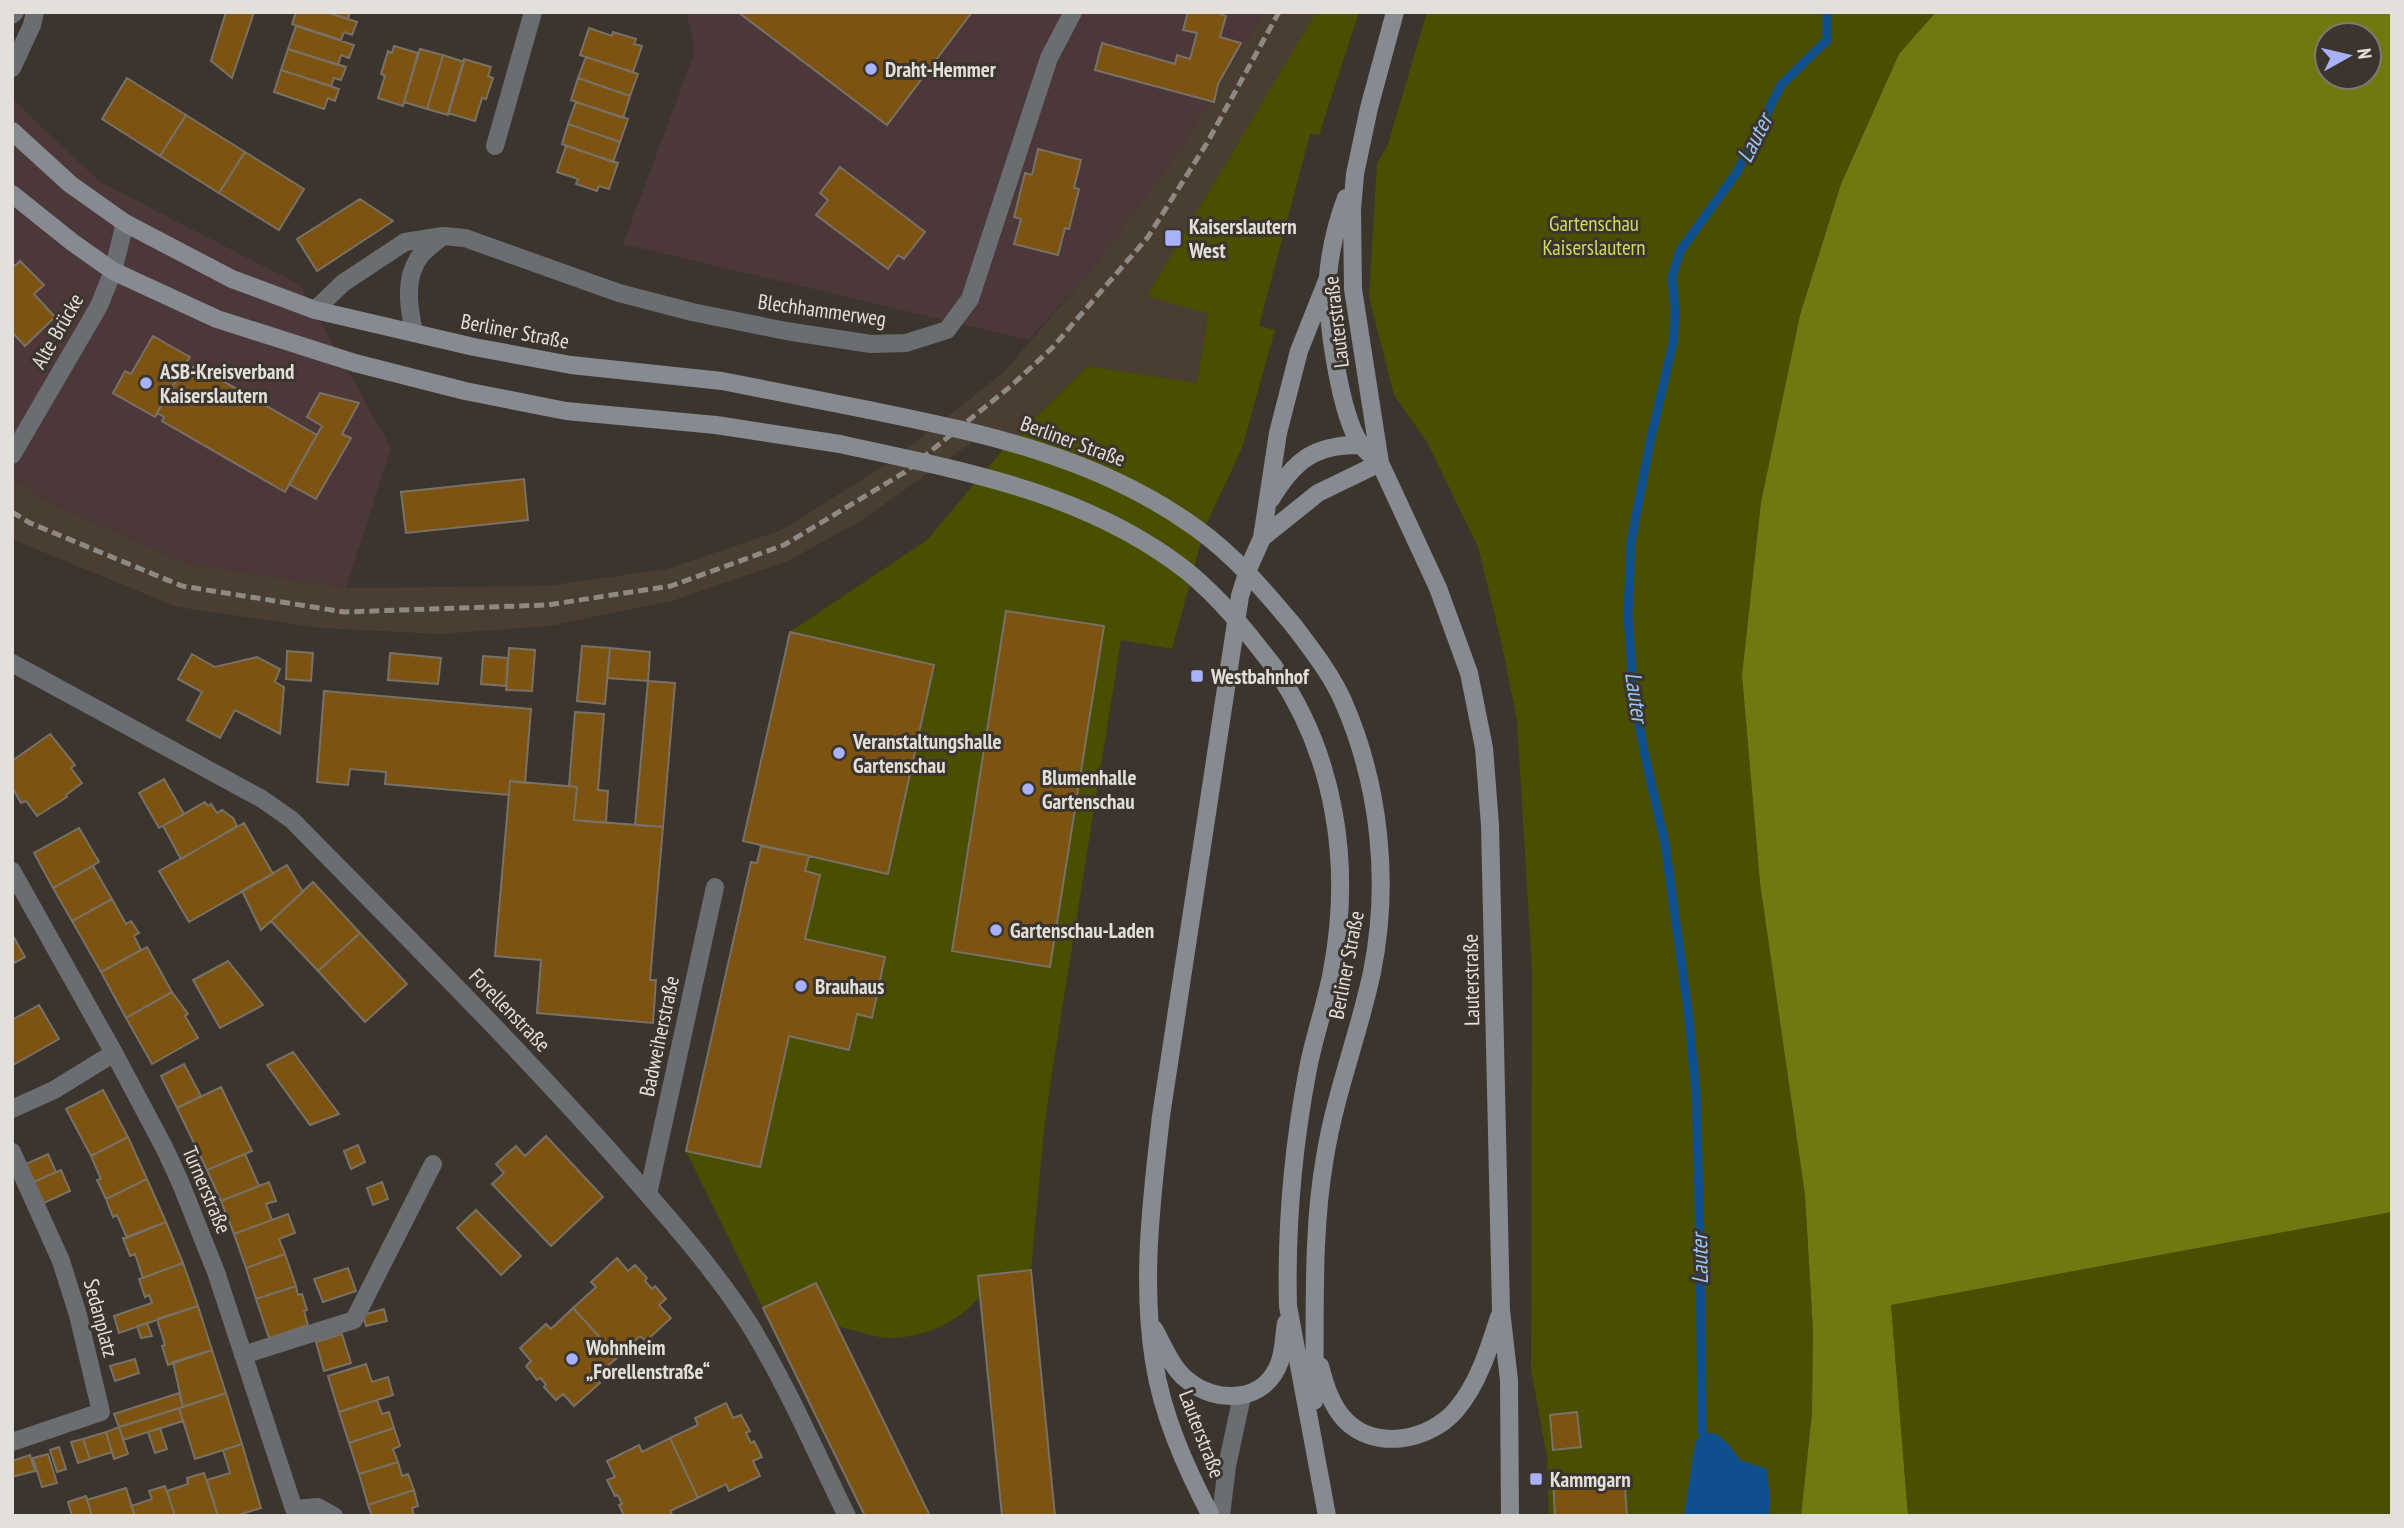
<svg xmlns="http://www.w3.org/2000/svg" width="2404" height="1528" font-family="'PT Sans Narrow',sans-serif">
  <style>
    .commercial { fill: #4d3839 }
    .built { fill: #493e31 }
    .green { fill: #494e00 }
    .forest { fill: #707810; fill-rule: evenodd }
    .water { fill: #104f8d }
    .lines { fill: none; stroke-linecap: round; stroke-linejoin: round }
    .stream { stroke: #104f8d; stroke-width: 9 }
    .building { fill: #7c5310; stroke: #787167; stroke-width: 2 }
    .street { stroke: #6a6d71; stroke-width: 18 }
    .secondary { stroke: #868b92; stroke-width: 18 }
    .rail { stroke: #8f8983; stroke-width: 5; stroke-dasharray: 10 5; stroke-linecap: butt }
    .secondary-bridge { stroke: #868b92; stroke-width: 18 }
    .poi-dot { fill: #a7b1fc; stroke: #3c352d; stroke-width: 2.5 }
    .labels { text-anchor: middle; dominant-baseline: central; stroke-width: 6; stroke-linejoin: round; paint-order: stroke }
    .poi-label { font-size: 21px; font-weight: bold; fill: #e3dfda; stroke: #3c352d; text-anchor: start }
    .park-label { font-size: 21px; fill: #d0db60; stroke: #3c352d }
    .street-label { font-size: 21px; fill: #e3dfda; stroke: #3c352d }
    .water-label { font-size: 23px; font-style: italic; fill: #99c6fb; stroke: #3c352d }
  </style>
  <rect width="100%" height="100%" fill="#3c352d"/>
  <path class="commercial" d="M 686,12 L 1264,12 L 1177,154 L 1098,261 L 1029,340 L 623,244 L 695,51 Z
    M 12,99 L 100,182 L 300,285 L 391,448 L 346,588 L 188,564 L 48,502 L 12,478 Z"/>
  <path class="built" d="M 1264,12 L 1316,12 L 1147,296 L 1208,313 L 1197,383 L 1088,366 L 1007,445 L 992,428 L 859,522 L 788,561 L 675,600 L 550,626 L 440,634 L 320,628 L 177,607 L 12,539 L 12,478 L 48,502 L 188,564 L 346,588 L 546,586 L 667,569 L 782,530 L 890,462 L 1004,372 L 1098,261 L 1177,154 Z"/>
  <path class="green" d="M 1316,12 L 1359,12 L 1319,135 L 1310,134 L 1259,326 L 1275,330 L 1242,448 L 1205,527 L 1172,649 L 1121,640 L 1051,1079 L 1044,1130 L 1031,1270 L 978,1276 L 980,1296 C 959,1322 925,1337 892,1338 C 874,1338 854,1330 837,1326 L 815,1283 L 763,1308 L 686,1151 L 751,862 L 757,863 L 760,846 L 743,841 L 790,632 L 927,540 L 1007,445 L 1088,366 L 1197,383 L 1208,314 L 1147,296 Z
    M 1427,12 L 1936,12 L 1899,54 L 1841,184 L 1800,315 L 1761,502 L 1742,675 L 1760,883 L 1805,1195 L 1813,1330 L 1812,1413 L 1801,1516 L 1549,1516 L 1547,1456 L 1531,1370 L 1532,970 L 1517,721 L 1502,645 L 1478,547 L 1427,442 L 1394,395 L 1369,297 L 1377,164 L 1388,144 Z
    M 2392,1212 L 2392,1516 L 1908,1516 L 1891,1305 Z"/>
  <path class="forest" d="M 1936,12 L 2392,12 L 2392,1212 L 1891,1305 L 1908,1516 L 1801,1516 L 1812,1413 L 1813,1330 L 1805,1195 L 1760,883 L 1742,675 L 1761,502 L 1800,315 L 1841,184 L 1899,54 ZM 2327,35 L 2369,35 L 2369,77 L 2327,77 Z"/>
  <path class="water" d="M 1702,1432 L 1717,1434 L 1729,1445 L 1740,1460 L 1767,1469 L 1770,1499 L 1769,1516 L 1684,1516 L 1695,1443 Z"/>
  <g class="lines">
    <path class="stream" d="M 1702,1432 L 1700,1238 L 1696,1093 L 1688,1010 L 1665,844 L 1645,756 L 1634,698 L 1628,616 L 1631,542 L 1650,442 L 1673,343 L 1675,311 L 1672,277 L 1680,251 L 1737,172 L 1781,85 L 1827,40 L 1827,12"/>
  </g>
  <path class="building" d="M 226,12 L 254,12 L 232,78 L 211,61 Z
    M 296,12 L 326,12 L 357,22 L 352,35 L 344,32 L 341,40 L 292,24 Z
    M 326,12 L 350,12 L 348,19 Z
    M 738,12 L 972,12 L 887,125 Z
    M 1188,12 L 1215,12 L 1226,16 L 1220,37 L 1241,43 L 1218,84 L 1214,102 L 1095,70 L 1102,43 L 1175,64 L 1177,55 L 1190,59 L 1197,33 L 1183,30 Z
    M 296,26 L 354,45 L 349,58 L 341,55 L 338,65 L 288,49 Z
    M 589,28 L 612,36 L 613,32 L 636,39 L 634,44 L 642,46 L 633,72 L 580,55 Z
    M 394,46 L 418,53 L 403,106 L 378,98 L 385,76 L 381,74 L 388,51 L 392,53 Z
    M 288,49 L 346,67 L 341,80 L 334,78 L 331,86 L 281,70 Z
    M 420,49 L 443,55 L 427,109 L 404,102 Z
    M 443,55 L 464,62 L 448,115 L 427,109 Z
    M 586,57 L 638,74 L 630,96 L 578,78 Z
    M 464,59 L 491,67 L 488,76 L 493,78 L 486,99 L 482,98 L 475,121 L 448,113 Z
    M 281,70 L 339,89 L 335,101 L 328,98 L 324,109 L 274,92 Z
    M 127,78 L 186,115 L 160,156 L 102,119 Z
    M 578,78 L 630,96 L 623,118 L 571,100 Z
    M 576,102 L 628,119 L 620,142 L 568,124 Z
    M 186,115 L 245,152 L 219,193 L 160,156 Z
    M 568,124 L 620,142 L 613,162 L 562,144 Z
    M 566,146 L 618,163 L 609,189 L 599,186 L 597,191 L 576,184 L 578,179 L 557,172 Z
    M 1038,149 L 1081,160 L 1074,188 L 1079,189 L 1069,229 L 1065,228 L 1058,255 L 1014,244 L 1021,219 L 1014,217 L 1025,173 L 1032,175 Z
    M 245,152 L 304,189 L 279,230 L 219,193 Z
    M 840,167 L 925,232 L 904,259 L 898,255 L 888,269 L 816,215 L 828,200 L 820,193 Z
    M 360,199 L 393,221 L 317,271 L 297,239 Z
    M 20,261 L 44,285 L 34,294 L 55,317 L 25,346 L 12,332 L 12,263 L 15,266 Z
    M 153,336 L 190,357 L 155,417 L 113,393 L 125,371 L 131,374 Z
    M 186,363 L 194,368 L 195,365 L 317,435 L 285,492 L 162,421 L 164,417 L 157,413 Z
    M 320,393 L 359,403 L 342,434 L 351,438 L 316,499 L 289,484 L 322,426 L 307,417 Z
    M 524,479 L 528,520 L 406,533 L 401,492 Z
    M 1006,611 L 1104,626 L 1050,967 L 952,951 Z
    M 790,632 L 934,665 L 888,874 L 743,841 Z
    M 582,646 L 610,648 L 605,704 L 577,701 Z
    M 509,648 L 535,650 L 532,691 L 506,690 Z
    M 610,648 L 650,652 L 648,681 L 607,678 Z
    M 287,651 L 313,653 L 311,681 L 286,679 Z
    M 390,653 L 441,658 L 438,684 L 388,680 Z
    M 192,654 L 215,667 L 257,657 L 280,669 L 275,682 L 284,687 L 280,734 L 235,710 L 220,738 L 187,720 L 202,692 L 178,679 Z
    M 483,656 L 508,658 L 506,686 L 481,684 Z
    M 648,681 L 675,683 L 663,827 L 635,825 Z
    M 324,691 L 531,709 L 525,783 L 510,781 L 509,795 L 385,784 L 386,772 L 350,769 L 348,785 L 317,782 Z
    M 575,712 L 604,714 L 598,790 L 608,791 L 606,823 L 574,820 L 577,787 L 569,786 Z
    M 50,734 L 75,765 L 71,768 L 82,783 L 66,795 L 67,797 L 37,816 L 26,801 L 21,803 L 12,787 L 12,761 Z
    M 164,779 L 184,814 L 159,828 L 139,793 Z
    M 510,781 L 577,787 L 574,820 L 663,827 L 650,980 L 656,980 L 653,1023 L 537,1013 L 541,960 L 495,956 Z
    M 205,802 L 208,806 L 211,804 L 217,813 L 222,810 L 233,818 L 237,826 L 181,859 L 163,826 Z
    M 244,823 L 273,874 L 189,922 L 159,871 Z
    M 79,828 L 99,862 L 53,888 L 34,853 Z
    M 761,846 L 809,856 L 805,871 L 820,875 L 805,939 L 885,957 L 872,1018 L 857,1014 L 849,1050 L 789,1036 L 760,1167 L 686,1151 L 751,862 L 757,863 Z
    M 287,865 L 303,892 L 261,930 L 242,891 Z
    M 93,866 L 112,899 L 72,921 L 53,888 Z
    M 313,882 L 360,933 L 318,971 L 271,921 Z
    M 112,899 L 126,924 L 131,921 L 139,933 L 134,936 L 141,950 L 101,972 L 72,921 Z
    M 360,933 L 407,984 L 365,1022 L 318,971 Z
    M 12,934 L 25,957 L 12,964 Z
    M 147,947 L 172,992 L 126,1018 L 101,972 Z
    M 228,961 L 263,1005 L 220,1028 L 193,980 Z
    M 172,992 L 188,1014 L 185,1016 L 198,1038 L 152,1064 L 126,1018 Z
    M 39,1005 L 59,1039 L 13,1065 L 12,1020 Z
    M 293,1052 L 339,1114 L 310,1125 L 267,1065 Z
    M 184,1064 L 201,1096 L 177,1108 L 161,1076 Z
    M 221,1087 L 252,1151 L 207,1170 L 177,1108 Z
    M 103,1090 L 128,1137 L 91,1156 L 66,1109 Z
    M 546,1136 L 603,1197 L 551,1246 L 492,1184 L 504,1173 L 496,1164 L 516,1146 L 525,1156 Z
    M 128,1137 L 147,1179 L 106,1199 L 97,1180 L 101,1179 L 91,1156 Z
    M 358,1145 L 365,1162 L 351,1169 L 344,1151 Z
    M 48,1154 L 56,1172 L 34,1182 L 26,1164 Z
    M 245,1154 L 259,1186 L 221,1201 L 207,1170 Z
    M 61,1170 L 70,1191 L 44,1203 L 34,1182 Z
    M 147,1179 L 166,1222 L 127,1238 L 117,1215 L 113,1217 L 106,1199 Z
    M 269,1182 L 276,1201 L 266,1204 L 272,1220 L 234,1234 L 221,1201 Z
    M 382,1182 L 388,1199 L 373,1205 L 367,1188 Z
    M 476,1210 L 521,1256 L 501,1275 L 457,1228 Z
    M 288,1214 L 295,1233 L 279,1239 L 285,1254 L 246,1268 L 234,1234 Z
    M 166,1222 L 183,1263 L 143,1278 L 135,1254 L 130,1256 L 123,1238 Z
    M 285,1254 L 296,1286 L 256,1299 L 246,1268 Z
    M 617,1258 L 628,1271 L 635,1265 L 647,1278 L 645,1281 L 652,1289 L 655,1286 L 666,1299 L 659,1305 L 671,1318 L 646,1341 L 640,1336 L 618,1357 L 573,1308 L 596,1287 L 591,1282 Z
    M 183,1263 L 198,1306 L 119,1333 L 114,1316 L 152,1303 L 149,1295 L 145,1297 L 139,1279 Z
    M 348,1268 L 356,1291 L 323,1302 L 314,1279 Z
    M 1031,1270 L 1055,1516 L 1002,1516 L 978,1276 Z
    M 816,1283 L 837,1326 L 930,1516 L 865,1516 L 763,1308 Z
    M 296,1286 L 298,1295 L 302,1294 L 307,1310 L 304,1311 L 308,1325 L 269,1338 L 256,1299 Z
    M 198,1306 L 212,1350 L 168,1365 L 162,1346 L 165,1345 L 157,1319 Z
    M 573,1308 L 618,1357 L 595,1377 L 600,1383 L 574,1406 L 563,1394 L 556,1400 L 544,1387 L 546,1385 L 543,1381 L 540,1378 L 537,1380 L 526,1366 L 531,1361 L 520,1348 L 546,1324 L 551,1329 Z
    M 384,1309 L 387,1321 L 366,1326 L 363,1315 Z
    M 147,1323 L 152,1336 L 141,1338 L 137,1326 Z
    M 342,1334 L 351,1363 L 324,1371 L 316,1342 Z
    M 212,1350 L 226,1393 L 183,1407 L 173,1362 Z
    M 135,1359 L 139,1373 L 115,1381 L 110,1366 Z
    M 366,1364 L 372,1382 L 388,1377 L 393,1395 L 339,1412 L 328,1376 Z
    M 179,1393 L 183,1407 L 119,1427 L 114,1414 Z
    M 226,1393 L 242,1444 L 195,1459 L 179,1408 Z
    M 377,1400 L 382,1414 L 389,1412 L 394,1428 L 349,1443 L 339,1412 Z
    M 726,1403 L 733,1418 L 741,1415 L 750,1431 L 746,1433 L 751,1443 L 754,1441 L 762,1457 L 753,1461 L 760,1476 L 729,1491 L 726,1484 L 698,1498 L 670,1438 L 698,1425 L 695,1418 Z
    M 179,1408 L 183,1421 L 123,1440 L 119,1427 Z
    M 1577,1412 L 1581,1447 L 1553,1450 L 1550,1415 Z
    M 119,1427 L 128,1454 L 114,1459 L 106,1432 Z
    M 160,1428 L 167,1449 L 155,1453 L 148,1432 Z
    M 394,1428 L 400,1446 L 393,1449 L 398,1462 L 359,1474 L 349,1443 Z
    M 106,1432 L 112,1452 L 90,1459 L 83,1439 Z
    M 670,1438 L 698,1498 L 670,1511 L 673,1516 L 624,1516 L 619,1505 L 622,1504 L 618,1495 L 615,1496 L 607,1480 L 615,1477 L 607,1461 L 639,1445 L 642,1452 Z
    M 83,1439 L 90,1459 L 78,1463 L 71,1442 Z
    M 242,1444 L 261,1508 L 235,1516 L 218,1516 L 207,1480 L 230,1473 L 223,1450 Z
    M 59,1447 L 66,1469 L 57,1472 L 50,1450 Z
    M 48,1454 L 57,1483 L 42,1487 L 33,1458 Z
    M 30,1455 L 35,1471 L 12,1477 L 12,1461 Z
    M 398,1462 L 402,1476 L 408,1474 L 414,1490 L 368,1505 L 359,1474 Z
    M 204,1473 L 218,1516 L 175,1516 L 167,1491 L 188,1484 L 187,1478 Z
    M 1624,1474 L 1627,1516 L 1555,1516 L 1553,1478 Z
    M 165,1486 L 175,1516 L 135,1516 L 131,1506 L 152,1499 L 149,1491 Z
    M 126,1488 L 135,1516 L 92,1516 L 87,1500 Z
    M 414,1490 L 418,1506 L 412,1508 L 414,1516 L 372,1516 L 368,1505 Z
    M 86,1496 L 92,1516 L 72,1516 L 68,1502 Z"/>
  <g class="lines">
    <path class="street" d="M 12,15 L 15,12
      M 12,68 L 32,25 L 35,12
      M 495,146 L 533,12
      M 315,310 L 343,283 L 405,242 L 443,236 L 465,238 L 619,293 L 692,312 L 786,331 L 871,344 L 906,343 L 947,330 L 970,299 L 1049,58 L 1073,12
      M 414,333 C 409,308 403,277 421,255 C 427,248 436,242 443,236
      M 12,455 L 99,306 L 113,271 L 125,223
      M 12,663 L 262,799 L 292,820 C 398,928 506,1035 608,1149 C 656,1204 708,1260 748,1322 C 786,1383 815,1451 847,1516
      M 12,871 L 114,1053 L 165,1149 L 181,1184 L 216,1272 L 294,1509 L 318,1507 L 334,1516
      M 12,1109 L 54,1090 L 114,1053
      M 12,1152 L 61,1261 L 78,1315 L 101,1412 L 12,1442
      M 648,1194 L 715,887
      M 243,1355 L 354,1320 L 433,1164
      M 1221,1516 L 1227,1466 L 1242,1396"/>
    <path class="secondary" d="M 1395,12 L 1369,108 L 1355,174 L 1352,210 L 1353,289 L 1380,463 L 1438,588 L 1469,673 L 1484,748 L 1490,825 L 1501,1310 L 1509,1380 L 1510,1516
      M 12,131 L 70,184 L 125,223 L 232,279 L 315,310 L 474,347 L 571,365 L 722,381 L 869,410
      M 12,194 L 72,242 L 113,271 L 217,319 L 355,363 L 465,391 L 566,411 L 716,425 L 840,444
      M 1346,198 C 1337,222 1330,252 1328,277 C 1325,313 1340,416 1361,445 C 1366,452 1374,457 1380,463
      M 1271,499 C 1294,461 1314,444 1361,445
      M 1262,538 L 1318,493 L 1380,463
      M 1294,626 C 1312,650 1331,674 1343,701 C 1380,785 1390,883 1372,972 C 1359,1034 1335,1094 1325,1157 C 1311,1237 1316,1319 1314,1401
      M 1274,667 C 1336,756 1352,865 1332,971 C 1326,1005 1313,1039 1307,1074 C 1293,1149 1286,1229 1288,1306 L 1327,1516
      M 1154,1329 C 1163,1345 1172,1368 1186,1379 C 1216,1405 1266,1403 1280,1361 C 1284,1349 1284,1335 1286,1323
      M 1320,1366 C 1325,1385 1331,1405 1345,1420 C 1375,1451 1429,1441 1456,1410 C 1478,1384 1489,1349 1499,1317
      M 1211,1516 C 1186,1468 1162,1415 1154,1361 C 1141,1280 1152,1196 1161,1116 L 1240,596 L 1249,567 L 1262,538 L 1278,433 L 1299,351 L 1328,278"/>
    <path class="rail" d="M 12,512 L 30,523 L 182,586 L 344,612 L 547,605 L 671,586 L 784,545 L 905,472 L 1011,386 L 1052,348 L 1148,237 L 1207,143 L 1279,12"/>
    <path class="secondary-bridge" d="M 869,410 C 986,434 1098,457 1196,528 C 1234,555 1265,591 1294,626
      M 840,444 C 962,471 1087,492 1188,572 C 1221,599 1248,633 1274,667"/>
  </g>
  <g class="poi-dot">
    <circle cx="871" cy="69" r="7"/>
    <rect x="1164" y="229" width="18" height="18" rx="3.5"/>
    <circle cx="146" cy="383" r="7"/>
    <rect x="1190" y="669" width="14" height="14" rx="3.5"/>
    <circle cx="839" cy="753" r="7"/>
    <circle cx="1028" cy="789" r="7"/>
    <circle cx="996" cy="930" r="7"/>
    <circle cx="801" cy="986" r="7"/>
    <circle cx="572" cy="1359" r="7"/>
    <rect x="1529" y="1472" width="14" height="14" rx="3.5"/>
  </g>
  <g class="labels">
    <g class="poi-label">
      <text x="885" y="69">Draht-Hemmer</text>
      <text x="1189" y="226">Kaiserslautern<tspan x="1189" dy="24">West</tspan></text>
      <text x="160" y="371">ASB-Kreisverband<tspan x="160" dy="24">Kaiserslautern</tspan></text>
      <text x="1211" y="676">Westbahnhof</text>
      <text x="853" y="741">Veranstaltungshalle<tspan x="853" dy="24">Gartenschau</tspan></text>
      <text x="1042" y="777">Blumenhalle<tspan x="1042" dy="24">Gartenschau</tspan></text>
      <text x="1010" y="930">Gartenschau-Laden</text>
      <text x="815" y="986">Brauhaus</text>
      <text x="586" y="1347">Wohnheim<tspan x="586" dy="24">„Forellenstraße“</tspan></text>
      <text x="1550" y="1479">Kammgarn</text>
    </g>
    <g class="park-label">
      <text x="1594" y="223">Gartenschau<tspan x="1594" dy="24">Kaiserslautern</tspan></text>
    </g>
    <g class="street-label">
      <text transform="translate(822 310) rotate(8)">Blechhammerweg</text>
      <text transform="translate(1336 322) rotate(-97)">Lauterstraße</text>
      <text transform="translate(57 331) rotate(-60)">Alte Brücke</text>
      <text transform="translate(515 331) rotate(11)">Berliner Straße</text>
      <text transform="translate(1073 441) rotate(20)">Berliner Straße</text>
      <text transform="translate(1346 965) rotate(-79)">Berliner Straße</text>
      <text transform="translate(1471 980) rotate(-91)">Lauterstraße</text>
      <text transform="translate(510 1010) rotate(46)">Forellenstraße</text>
      <text transform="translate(659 1036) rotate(-78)">Badweiherstraße</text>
      <text transform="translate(207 1190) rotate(67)">Turnerstraße</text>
      <text transform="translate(101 1318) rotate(75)">Sedanplatz</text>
      <text transform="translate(1202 1434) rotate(69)">Lauterstraße</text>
    </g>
    <g class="water-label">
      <text transform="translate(1754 138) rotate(-63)">Lauter</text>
      <text transform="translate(1637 697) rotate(82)">Lauter</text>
      <text transform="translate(1699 1259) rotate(-91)">Lauter</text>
    </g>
  </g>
  <rect width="2404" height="1528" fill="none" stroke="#e3dfda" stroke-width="28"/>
  <g transform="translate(2348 56) rotate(82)"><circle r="33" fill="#3c352d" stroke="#7f7972" stroke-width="2"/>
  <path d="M0-5L12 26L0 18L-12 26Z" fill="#a7b1fc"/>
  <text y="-10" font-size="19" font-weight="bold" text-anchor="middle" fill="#e3dfda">N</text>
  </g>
</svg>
